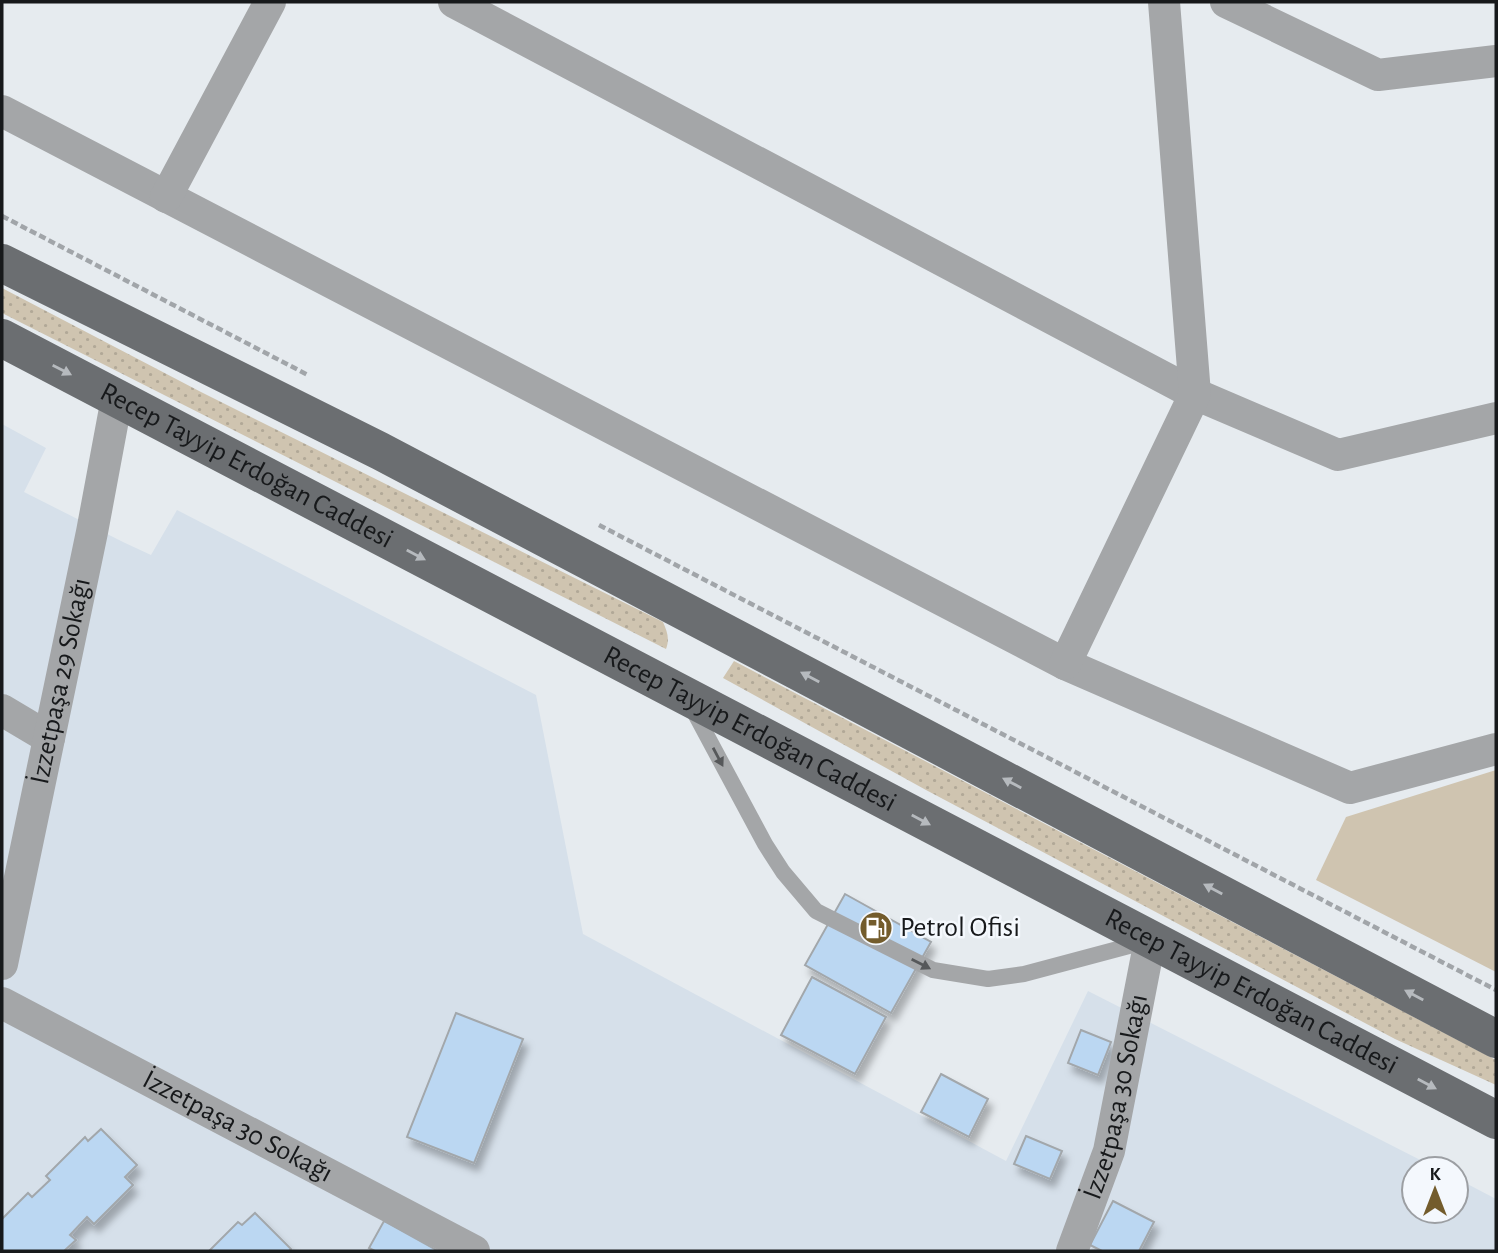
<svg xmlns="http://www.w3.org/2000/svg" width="1498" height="1253" font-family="'Alegreya Sans',sans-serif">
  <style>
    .built { fill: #d6e0ea }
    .grass { fill: url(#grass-dots) }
    .park { fill: #cfc4b0 }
    .building { fill: #bbd7f2; stroke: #a2a7ab; stroke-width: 2; filter: url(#shadow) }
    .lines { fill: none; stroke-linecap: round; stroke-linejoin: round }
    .path { stroke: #a1a5a9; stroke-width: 4.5; stroke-dasharray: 7 3.5; stroke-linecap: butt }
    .lane { stroke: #a4a6a8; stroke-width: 16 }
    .street { stroke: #a4a6a8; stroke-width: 32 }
    .primary { stroke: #6b6e71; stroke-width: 38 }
    .oneway { fill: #b6babe }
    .oneway2 { fill: #56585a }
    .labels { text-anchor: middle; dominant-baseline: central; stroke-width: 5; stroke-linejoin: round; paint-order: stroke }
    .street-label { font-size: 28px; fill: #17191b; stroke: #f4f8fd }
    .poi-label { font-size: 28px; fill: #17191b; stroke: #f4f8fd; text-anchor: start }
  </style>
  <defs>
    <pattern id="grass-dots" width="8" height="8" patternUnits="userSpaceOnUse" patternTransform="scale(1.75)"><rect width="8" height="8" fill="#cfc4b0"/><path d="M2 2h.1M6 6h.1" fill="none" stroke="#b1a897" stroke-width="1.8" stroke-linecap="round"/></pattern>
    <filter id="shadow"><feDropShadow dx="4.5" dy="8" stdDeviation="3.5" flood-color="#0004"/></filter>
  </defs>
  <rect width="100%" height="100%" fill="#e6ebef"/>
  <path class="built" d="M 2,424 L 46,448 L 24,492 L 123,542 L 151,555 L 177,510 L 536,695 L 583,934 L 1006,1161 L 1088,991 L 1438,1169 L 1414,1169 L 1414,1211 L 1456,1211 L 1456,1178 L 1496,1199 L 1496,1251 L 2,1251 Z"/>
  <path class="grass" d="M 2,288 L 201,392 L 663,622 C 667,631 670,639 666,649 L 2,313 Z
    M 734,661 L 1496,1060 L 1496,1085 L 1395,1039 L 926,790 L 723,678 Z"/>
  <path class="park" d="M 1496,770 L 1496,972 L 1316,880 L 1346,817 Z"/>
  <path class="building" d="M 845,894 L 931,942 L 891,1013 L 805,965 Z
    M 812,977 L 886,1017 L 855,1074 L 781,1035 Z
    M 456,1013 L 523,1039 L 474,1163 L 407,1137 Z
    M 1081,1030 L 1111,1042 L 1098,1075 L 1068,1063 Z
    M 941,1074 L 988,1099 L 969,1137 L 921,1112 Z
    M 101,1129 L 137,1165 L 125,1177 L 133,1185 L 94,1224 L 87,1217 L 70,1235 L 76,1240 L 64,1251 L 2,1251 L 2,1219 L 28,1193 L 32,1197 L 50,1180 L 46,1176 L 85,1137 L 88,1141 Z
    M 1026,1136 L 1062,1151 L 1050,1179 L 1014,1164 Z
    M 1113,1201 L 1154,1222 L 1139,1251 L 1102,1251 L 1090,1245 Z
    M 255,1213 L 291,1249 L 289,1251 L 209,1251 L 238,1222 L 242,1225 Z
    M 384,1221 L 438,1251 L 375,1251 L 369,1248 Z"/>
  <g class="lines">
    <path class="path" d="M 2,216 L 308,375
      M 599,525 L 1496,990"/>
    <path class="lane" d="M 692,708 L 765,844 L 783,872 L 816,911 L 933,970 L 988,979 L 1024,974 L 1144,942"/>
    <g class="street">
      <path d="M 454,2 L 1195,394 L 1338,455 L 1496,418"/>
      <path d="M 1226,2 L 1378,75 L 1496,61"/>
      <path d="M 2,111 L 1065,664 L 1350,788 L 1496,749"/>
      <path d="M 166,197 L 270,2"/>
      <path d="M 1065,664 L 1195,394 L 1164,2"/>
      <path d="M 2,710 L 49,738"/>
      <path id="s1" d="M 2,964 L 92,532 L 117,398"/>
      <path id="s2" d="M 2,1003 L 474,1251"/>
      <path id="s3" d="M 1072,1251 L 1109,1151 L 1150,940"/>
    </g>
    <g class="primary">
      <path d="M 2,263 L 380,451 L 1496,1039"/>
      <path id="s4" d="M 2,338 L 1496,1120"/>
    </g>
  </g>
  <defs><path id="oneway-solid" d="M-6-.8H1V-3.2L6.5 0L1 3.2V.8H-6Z" transform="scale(1.75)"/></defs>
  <g class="oneway">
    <use href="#oneway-solid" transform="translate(62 370) rotate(27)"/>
    <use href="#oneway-solid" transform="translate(416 555) rotate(28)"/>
    <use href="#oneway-solid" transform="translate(810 677) rotate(-152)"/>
    <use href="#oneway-solid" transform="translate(1012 783) rotate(-152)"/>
    <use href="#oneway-solid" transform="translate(921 820) rotate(28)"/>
    <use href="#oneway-solid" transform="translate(1213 889) rotate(-152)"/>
    <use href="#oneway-solid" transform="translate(1414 995) rotate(-152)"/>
    <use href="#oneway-solid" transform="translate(1427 1084) rotate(28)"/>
  </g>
  <g class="oneway2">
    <use href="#oneway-solid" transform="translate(718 757) rotate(62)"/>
    <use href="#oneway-solid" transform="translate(921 964) rotate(27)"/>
  </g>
  <defs>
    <symbol id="fuel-disc" viewBox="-11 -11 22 22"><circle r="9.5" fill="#735c2c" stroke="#f4f8fd"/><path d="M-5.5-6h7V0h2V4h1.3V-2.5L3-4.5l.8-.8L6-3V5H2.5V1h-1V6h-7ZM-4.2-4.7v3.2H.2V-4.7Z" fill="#fff"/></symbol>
  </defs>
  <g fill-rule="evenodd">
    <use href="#fuel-disc" x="857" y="909" width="38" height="38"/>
  </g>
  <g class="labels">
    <g class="street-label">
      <text stroke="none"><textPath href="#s4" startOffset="276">Recep Tayyip Erdoğan Caddesi</textPath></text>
      <text stroke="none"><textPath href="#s1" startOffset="289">İzzetpaşa 29 Sokağı</textPath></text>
      <text stroke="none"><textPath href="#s4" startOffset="844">Recep Tayyip Erdoğan Caddesi</textPath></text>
      <text stroke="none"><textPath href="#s4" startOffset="1410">Recep Tayyip Erdoğan Caddesi</textPath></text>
      <text stroke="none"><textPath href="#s3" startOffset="161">İzzetpaşa 30 Sokağı</textPath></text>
      <text stroke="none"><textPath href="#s2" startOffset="266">İzzetpaşa 30 Sokağı</textPath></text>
    </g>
    <g class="poi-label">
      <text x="900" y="928">Petrol Ofisi</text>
    </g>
  </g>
  <rect width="1498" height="1253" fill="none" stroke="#17191b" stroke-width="7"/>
  <g transform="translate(1435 1190)"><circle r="33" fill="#f4f8fd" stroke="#9c9fa3" stroke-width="2"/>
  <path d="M0-5L12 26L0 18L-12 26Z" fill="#735c2c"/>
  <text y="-10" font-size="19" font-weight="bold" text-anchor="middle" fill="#17191b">K</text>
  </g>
</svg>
